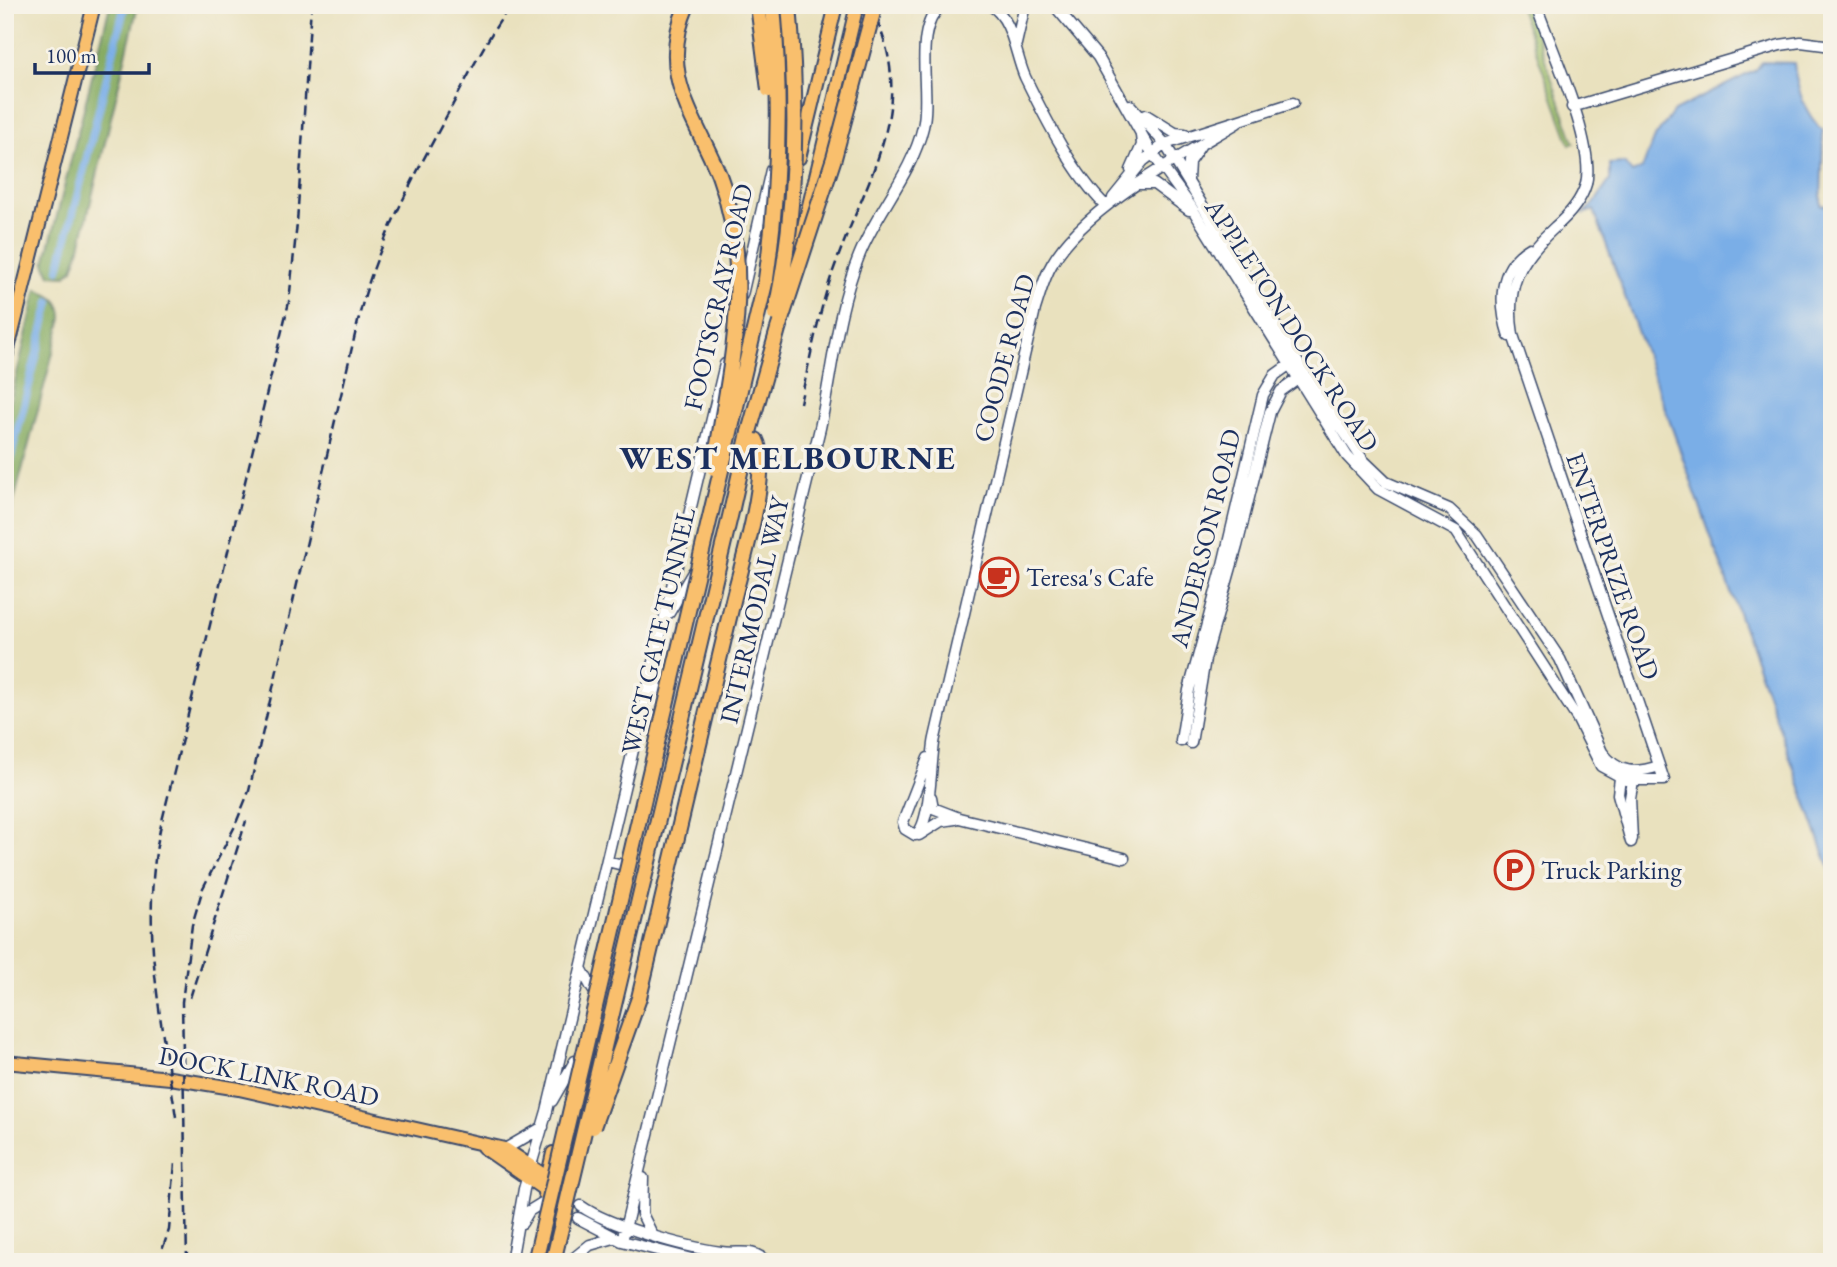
<svg xmlns="http://www.w3.org/2000/svg" width="1837" height="1267" font-family="'EB Garamond',serif">
  <style>
    .green { fill: #a6c56d; stroke: #607a66; stroke-width: 2 }
    .forest { fill: #84aa60; stroke: #506c5f; stroke-width: 2 }
    .water { fill: #7aaee7; stroke: #4a6ea2; stroke-width: 2 }
    .pier { fill: #e9e1be }
    .lines { fill: none; stroke-linecap: round; stroke-linejoin: round }
    .canal { stroke: #7aaee7; stroke-width: 8 }
    .major-tunnel { stroke: #c0bdab; stroke-width: 12; stroke-dasharray: 12 6; stroke-linecap: butt }
    .minor-casing { stroke: #3a4a6c; stroke-width: 13 }
    .major-casing { stroke: #3a4a6c; stroke-width: 16 }
    .highway-casing { stroke: #3a4a6c; stroke-width: 18 }
    .minor { stroke: #fff; stroke-width: 10 }
    .major { stroke: #f9bf6d; stroke-width: 12 }
    .highway { stroke: #f9bf6d; stroke-width: 14 }
    .rail { stroke: #1b2f5e; stroke-width: 2.5; stroke-dasharray: 10 5; stroke-linecap: butt }
    .highway-bridge-casing { stroke: #3a4a6c; stroke-width: 18; stroke-linecap: butt }
    .highway-bridge { stroke: #f9bf6d; stroke-width: 14 }
    .labels { text-anchor: middle; dominant-baseline: central; stroke-width: 7; stroke-linejoin: round; paint-order: stroke }
    .street-label { font-size: 26px; fill: #1b2f5e; stroke: #f7f3e8 }
    .poi-label { font-size: 26px; fill: #1b2f5e; stroke: #f7f3e8; text-anchor: start }
    .district-label { font-size: 33px; font-weight: bold; letter-spacing: 2px; fill: #1b2f5e; stroke: #f7f3e8 }
  </style>
  <rect width="100%" height="100%" fill="#f7f3e8"/>
  <filter id="ink" filterUnits="userSpaceOnUse"><feTurbulence type="fractalNoise" baseFrequency=".0143" numOctaves="2"/><feDisplacementMap in="SourceGraphic" scale="14" xChannelSelector="R" yChannelSelector="G"/><feConvolveMatrix kernelMatrix="1 2 1 2 8 2 1 2 1" color-interpolation-filters="sRGB"/></filter>
  <filter id="wash" filterUnits="userSpaceOnUse"><feTurbulence type="fractalNoise" baseFrequency=".00686" numOctaves="4" result="noise"/><feDisplacementMap in="SourceGraphic" scale="28" xChannelSelector="R" yChannelSelector="G"/><feGaussianBlur stdDeviation="1.57" result="paint"/><feColorMatrix in="noise" values="0 0 0 0 0 0 0 0 0 0 0 0 0 0 0 0 0 1.4 0 .05"/><feComposite in="paint" operator="in"/></filter>
  <g filter="url(#wash)">
    <rect width="100%" height="100%" fill="#e9e1be"/>
    <path class="green" d="M 1519,5 L 1526,5 L 1574,143 L 1570,144 Z"/>
    <path class="forest" d="M 110,5 L 138,5 L 79,251 L 73,269 L 65,276 L 50,275 L 45,263 Z
      M 37,289 C 53,297 62,300 62,318 L 5,535 L 5,424 Z"/>
    <path class="water" d="M 1762,62 L 1794,63 C 1796,86 1805,116 1823,130 L 1821,205 L 1830,206 L 1832,200 L 1832,875 L 1594,210 L 1583,214 L 1593,205 L 1610,180 L 1610,164 L 1624,163 L 1632,173 L 1642,169 L 1653,140 L 1674,111 L 1756,70 Z"/>
    <path class="pier" d="M 1826,205 L 1832,228 L 1828,355 L 1825,355 L 1830,229 Z"/>
    <g class="lines">
      <path class="canal" d="M 59,269 L 125,5
        M 5,480 L 50,302"/>
    </g>
  </g>
  <g filter="url(#ink)">
    <g class="lines">
      <path class="major-tunnel" d="M 774,259 L 786,212"/>
      <defs>
        <path id="minor" d="M 990,5 C 1013,18 1015,55 1025,77 C 1045,118 1074,175 1106,206
          M 1054,5 L 1098,57 L 1152,153 L 1190,205 L 1347,456 L 1378,489 L 1456,531 L 1577,718 L 1601,766 L 1627,780 L 1664,780 L 1513,335 C 1505,286 1519,260 1555,227 C 1569,215 1581,202 1586,184 C 1596,144 1550,46 1536,5
          M 1016,44 L 1025,5
          M 1130,105 L 1165,144 L 1305,374 L 1363,460 L 1386,482 L 1449,509 L 1477,535 L 1560,659 L 1602,752 C 1618,774 1635,774 1659,766
          M 1572,107 L 1780,45 L 1801,42 L 1832,46
          M 1146,115 L 1175,133 L 1185,134
          M 1131,170 L 1142,145 L 1141,135
          M 1188,180 L 1189,162 L 1200,146
          M 1140,184 L 1154,184 L 1189,210
          M 1113,198 L 1143,161 L 1165,144 L 1293,103
          M 742,295 L 771,170
          M 1509,336 C 1499,305 1497,267 1530,248
          M 669,613 L 693,572
          M 645,698 L 666,683
          M 640,726 L 648,716 L 658,717
          M 1181,741 L 1189,690 L 1222,569 L 1263,395 L 1275,375 L 1293,362
          M 1191,743 L 1205,659 L 1237,546 L 1270,412 L 1281,391 L 1302,376
          M 1620,778 L 1618,794 L 1631,842
          M 931,797 L 933,808 L 959,818 L 1124,858
          M 915,835 C 932,826 930,758 935,738 C 967,595 1001,452 1035,309 C 1040,294 1044,277 1052,264 C 1084,207 1182,156 1237,123
          M 915,835 L 905,829 L 903,822 L 928,758
          M 919,835 L 941,821 L 955,819
          M 1632,839 L 1630,798 L 1633,781
          M 607,861 L 623,865
          M 581,968 L 593,990
          M 552,1101 L 575,1061
          M 505,1149 L 543,1127
          M 643,1178 L 642,1214 L 652,1234
          M 581,1206 C 609,1226 685,1247 721,1252 C 738,1255 753,1247 766,1262
          M 578,1218 L 622,1241 L 703,1262
          M 522,1223 L 529,1211 L 542,1203
          M 622,1241 L 820,428 C 832,372 837,310 859,256 C 876,212 912,174 923,127 C 932,92 911,29 942,5
          M 511,1262 L 524,1189 L 547,1111 L 725,364
          M 569,1262 L 590,1245 L 614,1238"/>
        <path id="major" d="M 799,158 L 836,5
          M 800,243 L 857,5
          M 5,361 L 94,5
          M 5,1062 L 170,1078 L 239,1089 L 505,1149 L 548,1178
          M 483,1147 L 545,1190
          M 544,1193 L 553,1153"/>
        <path id="highway" d="M 687,5 C 657,73 694,115 719,175
          M 732,508 L 749,432
          M 732,605 C 740,569 772,471 756,440"/>
      </defs>
      <use href="#minor" class="minor-casing"/>
      <use href="#major" class="major-casing"/>
      <use href="#highway" class="highway-casing"/>
      <use href="#minor" class="minor"/>
      <use href="#major" class="major"/>
      <use href="#highway" class="highway"/>
      <path class="rail" d="M 800,403 C 811,356 819,308 836,263 C 868,174 922,101 869,5
        M 190,998 L 246,821
        M 176,1117 C 161,1019 139,923 161,825 L 289,302 L 297,223 L 311,5
        M 158,1262 L 169,1230 L 175,1163
        M 187,1262 L 182,1002 L 192,925 L 203,888 L 234,828 L 249,791 L 360,313 C 378,242 412,181 446,117 C 467,79 485,40 511,5"/>
      <defs>
        <path id="highway-bridge" d="M 758,5 L 769,90
          M 775,314 C 797,215 798,106 789,5
          M 749,432 L 778,329 L 834,158 L 875,5
          M 714,468 C 730,369 755,272 719,175
          M 593,1127 L 639,998 L 732,605
          M 535,1262 L 766,279 C 779,188 781,96 773,5
          M 553,1262 L 732,508"/>
      </defs>
      <use href="#highway-bridge" class="highway-bridge-casing"/>
      <use href="#highway-bridge" class="highway-bridge"/>
    </g>
  </g>
  <defs>
    <symbol id="cafe-ring" viewBox="-11 -11 22 22"><circle r="9.5" fill="#f7f3e8" stroke="#c8321e" stroke-width="1.5"/><path d="M-5.5-4.5H6V0H3Q3 3.5 0 3.5H-2.5Q-5.5 3.5-5.5 0ZM3-3.2v2h1.7v-2ZM-6 4.5H4V6H-6Z" fill="#c8321e"/></symbol>
    <symbol id="parking-ring" viewBox="-11 -11 22 22"><circle r="9.5" fill="#f7f3e8" stroke="#c8321e" stroke-width="1.5"/><path d="M-3.5-5.5H1a3.5 3.5 0 0 1 0 7H-1V5.5H-3.5ZM-1-3.4V-.6H.8a1.4 1.4 0 0 0 0-2.8Z" fill="#c8321e"/></symbol>
  </defs>
  <g fill-rule="evenodd">
    <use href="#cafe-ring" x="977" y="555" width="44" height="44"/>
    <use href="#parking-ring" x="1492" y="848" width="44" height="44"/>
  </g>
  <g class="labels">
    <g class="street-label">
      <text transform="translate(718 297) rotate(-77)">FOOTSCRAY ROAD</text>
      <text transform="translate(1292 325) rotate(57)">APPLETON DOCK ROAD</text>
      <text transform="translate(1004 358) rotate(-75)">COODE ROAD</text>
      <text transform="translate(1205 538) rotate(-76)">ANDERSON ROAD</text>
      <text transform="translate(1613 566) rotate(71)">ENTERPRIZE ROAD</text>
      <text transform="translate(754 610) rotate(-77)">INTERMODAL WAY</text>
      <text transform="translate(658 631) rotate(-77)">WEST GATE TUNNEL</text>
      <text transform="translate(269 1076) rotate(11)">DOCK LINK ROAD</text>
    </g>
    <g class="poi-label">
      <text x="1026" y="577">Teresa's Cafe</text>
      <text x="1541" y="870">Truck Parking</text>
    </g>
    <g class="district-label">
      <text x="788" y="457">WEST MELBOURNE</text>
    </g>
  </g>
  <rect width="1837" height="1267" fill="none" stroke="#f7f3e8" stroke-width="28"/>
  <path d="M35 63v10h114v-10" fill="none" stroke="#1b2f5e" stroke-width="3.5"/>
  <text x="46" y="63" font-size="21" fill="#1b2f5e" stroke="#f7f3e8" stroke-width="5" paint-order="stroke">100 m</text>
</svg>
